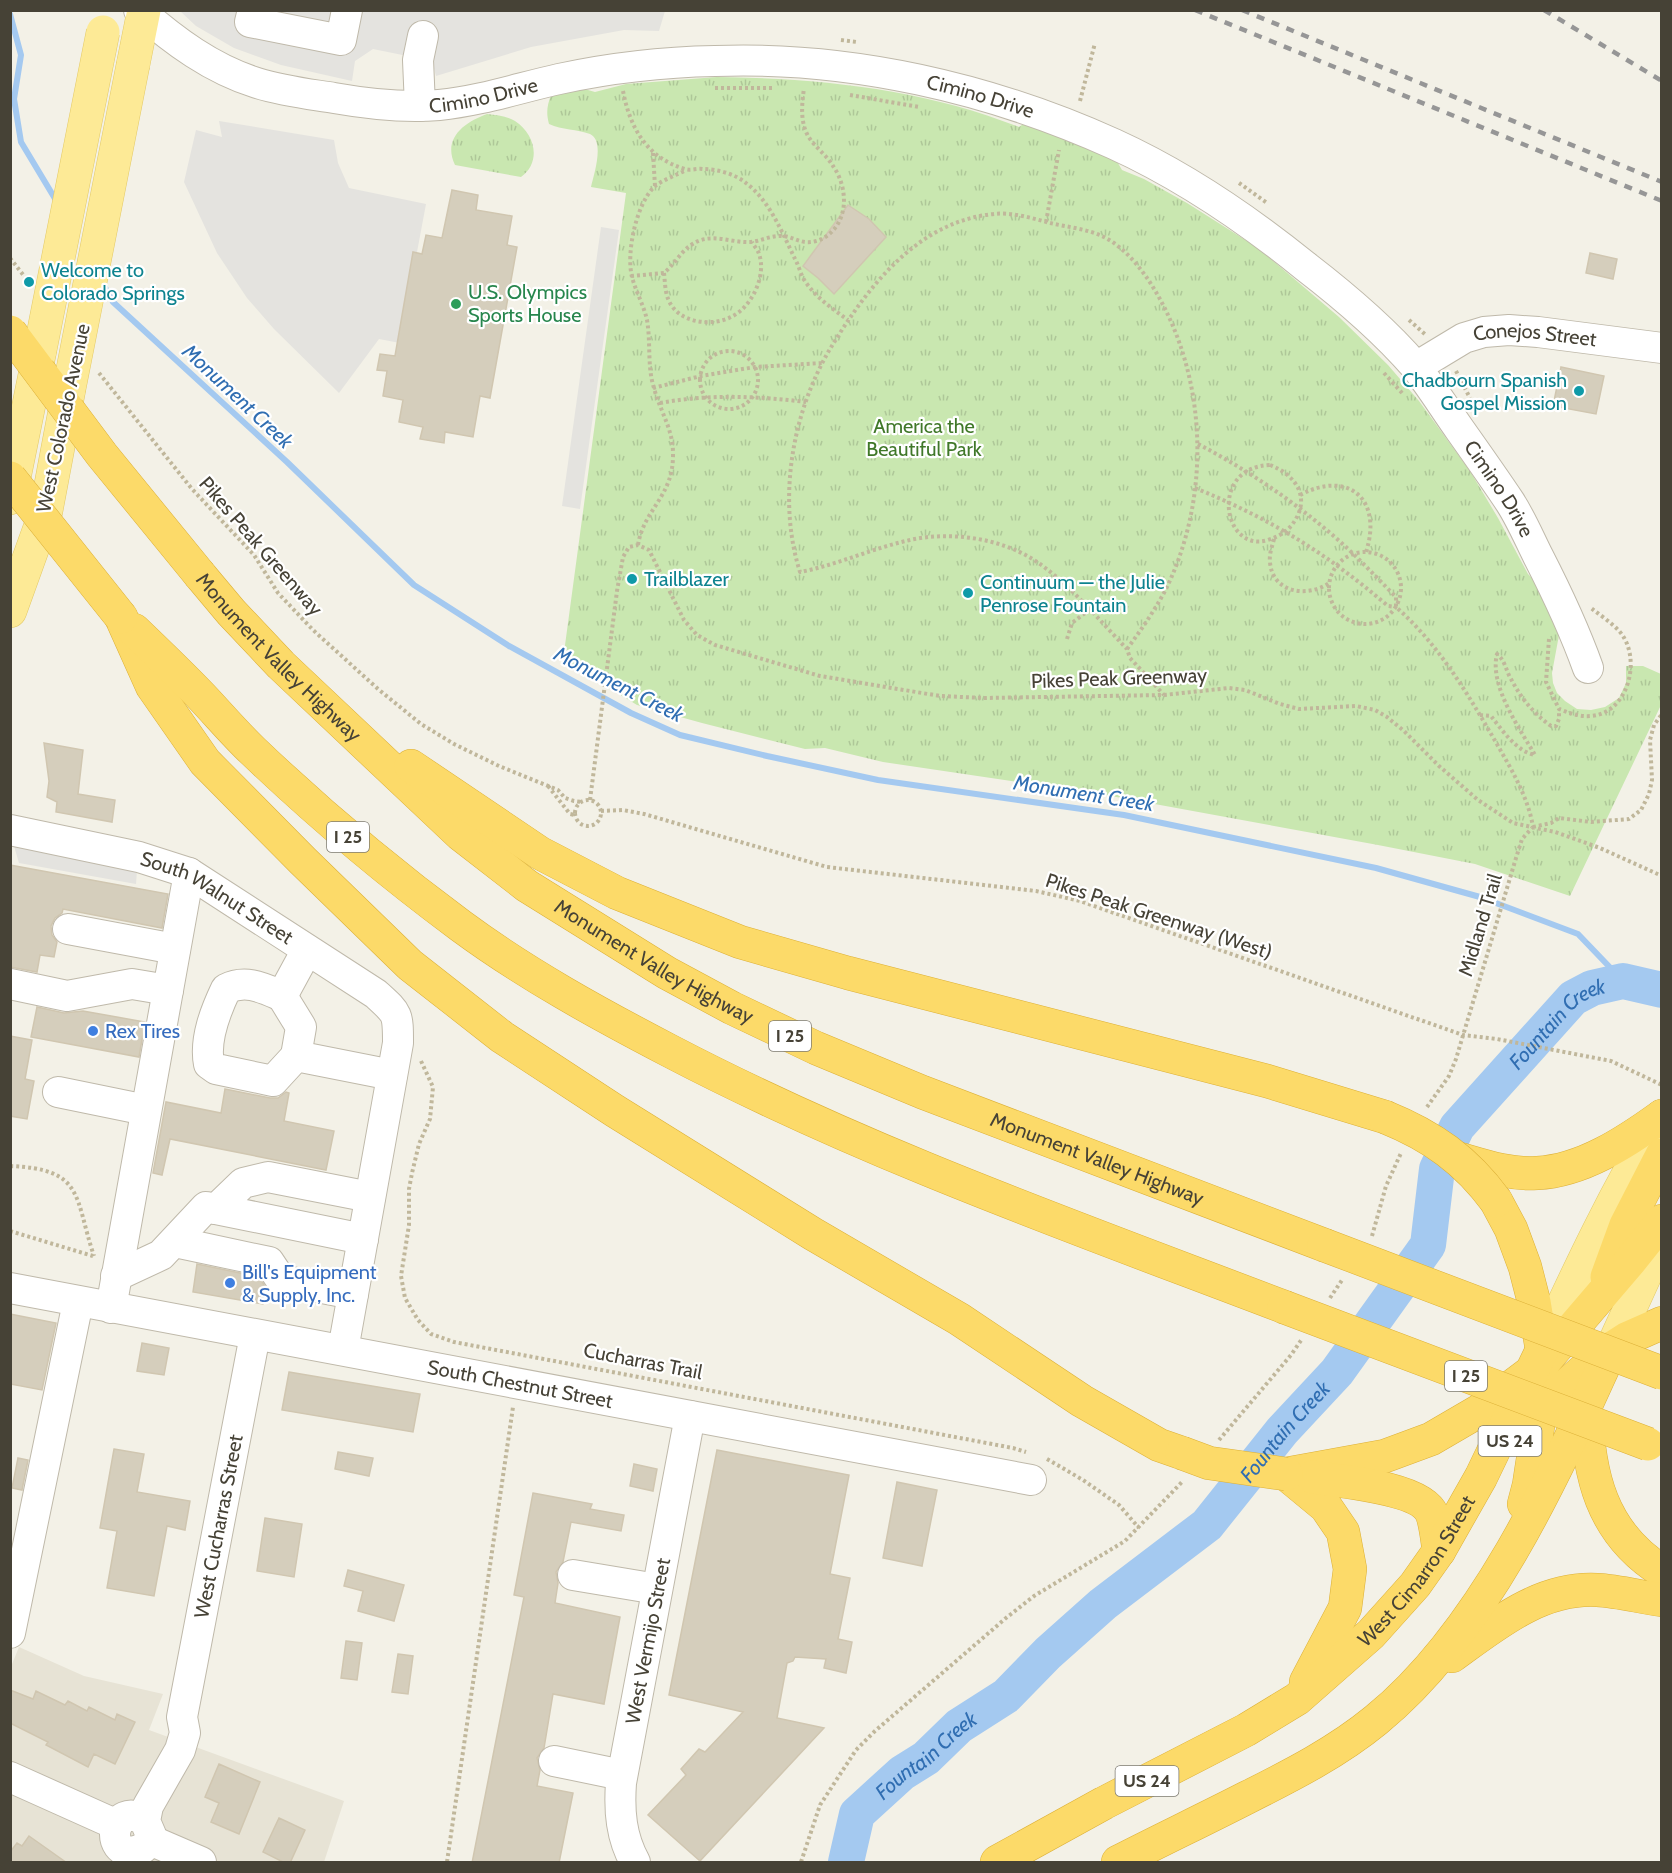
<svg xmlns="http://www.w3.org/2000/svg" width="1672" height="1873" font-family="Cabin,sans-serif">
  <style>
    .residential { fill: #e7e3d5 }
    .park { fill: url(#park-tufts) }
    .parking { fill: #e4e3df }
    .lines { fill: none; stroke-linecap: round; stroke-linejoin: round }
    .stream { stroke: #a4c9f0; stroke-width: 6 }
    .river { stroke: #a4c9f0; stroke-width: 36 }
    .building { fill: #d5cebc; stroke: #d0c6b0; stroke-width: 1.5 }
    .minor-casing { stroke: #bfb9aa; stroke-width: 32 }
    .major-casing { stroke: #e3c966; stroke-width: 34 }
    .highway-casing { stroke: #dcb038; stroke-width: 34 }
    .path { stroke: #c0b79b; stroke-width: 4; stroke-dasharray: 3 3; stroke-linecap: butt }
    .minor { stroke: #fff; stroke-width: 30 }
    .major { stroke: #fdea96; stroke-width: 33 }
    .highway { stroke: #fcda69; stroke-width: 33 }
    .rail { stroke: #969696; stroke-width: 4.5; stroke-dasharray: 8 8; stroke-linecap: butt }
    .major-bridge-casing { stroke: #e3c966; stroke-width: 34; stroke-linecap: butt }
    .highway-bridge-casing { stroke: #dcb038; stroke-width: 34; stroke-linecap: butt }
    .major-bridge { stroke: #fdea96; stroke-width: 33 }
    .highway-bridge { stroke: #fcda69; stroke-width: 33 }
    .culture-dot { fill: #0f9aa8; stroke: #fff; stroke-width: 2 }
    .leisure-dot { fill: #2e9e5b; stroke: #fff; stroke-width: 2 }
    .shop-dot { fill: #3f7fe0; stroke: #fff; stroke-width: 2 }
    .labels { text-anchor: middle; dominant-baseline: central; stroke-width: 4.5; stroke-linejoin: round; paint-order: stroke }
    .shield { fill: #fff; stroke: #7e7b72; stroke-width: 1.5 }
    .shield-label { font-size: 18px; font-weight: bold; fill: #464236 }
    .street-label { font-size: 20px; fill: #464236; stroke: #fff }
    .culture-label { font-size: 20px; fill: #0d838f; stroke: #fff; text-anchor: start }
    .leisure-label { font-size: 20px; fill: #27864d; stroke: #fff; text-anchor: start }
    .park-label { font-size: 20px; fill: #407829; stroke: #fff }
    .shop-label { font-size: 20px; fill: #366cbe; stroke: #fff; text-anchor: start }
    .water-label { font-size: 21px; font-style: italic; fill: #306eb2; stroke: #fff }
  </style>
  <defs>
    <pattern id="park-tufts" width="24" height="20" patternUnits="userSpaceOnUse" patternTransform="scale(1.5)"><rect width="24" height="20" fill="#c9e7b0"/><path d="M3 7l-1-3M5 7V3M7 7l1-3M15 17l-1-3M17 17v-4M19 17l1-3" fill="none" stroke="#aec798"/></pattern>
  </defs>
  <rect width="100%" height="100%" fill="#f3f1e7"/>
  <path class="residential" d="M 19,1647 L 84,1676 L 163,1694 L 149,1730 L 344,1801 L 324,1862 L 11,1862 L 10,1669 Z"/>
  <path class="park" d="M 717,77 C 819,78 924,89 1019,127 L 1029,120 L 1112,153 L 1122,170 L 1144,179 L 1187,203 L 1258,248 L 1339,317 L 1388,365 L 1419,401 L 1470,471 L 1498,518 L 1528,574 L 1538,584 L 1559,635 L 1552,673 L 1553,683 L 1557,693 L 1565,701 L 1577,709 L 1591,710 L 1605,707 L 1619,698 L 1626,683 L 1626,666 L 1643,666 L 1661,674 L 1661,705 L 1570,896 L 1475,864 L 1378,845 L 1100,794 L 883,762 L 825,748 L 805,749 L 702,723 L 637,705 L 563,660 L 626,193 L 591,187 C 594,174 605,141 590,134 C 577,129 562,130 549,124 C 546,113 547,106 551,95 L 574,86 L 595,92 L 626,84 Z
    M 487,114 C 497,115 507,116 515,121 C 535,134 542,162 521,177 L 455,165 C 442,138 465,122 487,114 Z"/>
  <path class="parking" d="M 180,11 L 665,11 L 659,31 L 624,30 L 531,47 L 436,76 L 432,61 L 373,49 L 355,61 L 352,81 L 281,65 L 234,48 L 196,26 Z
    M 219,121 L 334,140 L 338,163 L 349,188 L 426,204 L 400,343 L 379,339 L 339,393 L 274,329 L 247,298 L 217,253 L 184,182 L 196,130 L 222,137 Z
    M 601,227 L 619,230 L 580,509 L 562,506 Z
    M 14,846 L 137,870 L 136,884 L 19,863 Z"/>
  <g class="lines">
    <path class="stream" d="M 10,14 L 21,55 L 14,99 L 21,142 L 57,202
      M 103,284 L 113,302 L 287,462 L 414,585 L 509,646 L 631,713 L 680,735 L 767,756 L 878,780 L 1124,815 L 1376,868 L 1480,897 L 1578,934 L 1623,981"/>
    <path class="river" id="s1" d="M 846,1862 L 857,1814 L 902,1773 L 926,1758 L 959,1726 L 1006,1696 L 1048,1653 L 1103,1604 L 1207,1525 L 1282,1431 L 1337,1372 L 1428,1245 L 1437,1169 L 1457,1127 L 1573,998 L 1592,988 L 1623,981 L 1662,990"/>
  </g>
  <path class="building" d="M 452,190 L 478,195 L 476,210 L 512,216 L 507,245 L 517,247 L 490,398 L 480,396 L 473,437 L 445,432 L 444,443 L 420,439 L 423,427 L 399,422 L 403,400 L 383,396 L 387,371 L 377,370 L 380,354 L 395,356 L 413,252 L 422,254 L 426,235 L 442,238 Z
    M 848,205 L 869,219 L 886,237 L 834,294 L 818,278 L 803,266 Z
    M 1590,253 L 1617,259 L 1613,279 L 1586,273 Z
    M 1561,367 L 1604,376 L 1596,414 L 1553,406 Z
    M 44,743 L 83,750 L 78,794 L 115,800 L 112,822 L 56,812 L 57,802 L 47,797 L 49,781 Z
    M 10,865 L 168,894 L 162,928 L 63,909 L 62,913 L 55,918 L 51,926 L 52,935 L 57,942 L 54,957 L 40,955 L 37,972 L 10,967 Z
    M 37,1007 L 64,1013 L 83,1011 L 145,1022 L 139,1057 L 31,1037 Z
    M 10,1036 L 32,1040 L 25,1079 L 34,1081 L 27,1119 L 10,1116 Z
    M 225,1089 L 270,1098 L 278,1098 L 286,1092 L 289,1093 L 284,1121 L 334,1131 L 326,1170 L 170,1139 L 162,1175 L 153,1173 L 166,1102 L 221,1113 Z
    M 197,1264 L 259,1277 L 266,1288 L 263,1304 L 193,1292 Z
    M 10,1314 L 56,1323 L 42,1390 L 10,1384 Z
    M 142,1343 L 169,1348 L 164,1375 L 137,1371 Z
    M 289,1372 L 420,1394 L 413,1432 L 282,1410 Z
    M 114,1449 L 144,1454 L 137,1492 L 190,1501 L 185,1530 L 167,1526 L 154,1596 L 107,1588 L 117,1531 L 100,1528 Z
    M 717,1450 L 849,1475 L 830,1574 L 850,1578 L 838,1639 L 852,1642 L 846,1673 L 824,1668 L 826,1659 L 795,1657 L 793,1661 L 787,1663 L 777,1718 L 824,1728 L 700,1861 L 648,1815 L 686,1775 L 681,1769 L 699,1749 L 705,1752 L 743,1712 L 669,1695 Z
    M 338,1452 L 373,1458 L 369,1476 L 335,1469 Z
    M 18,1458 L 28,1460 L 22,1490 L 12,1488 Z
    M 634,1464 L 657,1469 L 653,1491 L 630,1486 Z
    M 897,1482 L 937,1490 L 922,1566 L 883,1558 Z
    M 533,1493 L 592,1504 L 590,1509 L 624,1515 L 621,1531 L 571,1522 L 563,1562 L 556,1572 L 558,1583 L 555,1603 L 620,1617 L 604,1704 L 553,1694 L 544,1748 L 537,1758 L 540,1770 L 537,1786 L 573,1793 L 559,1863 L 472,1863 L 524,1597 L 514,1595 Z
    M 265,1518 L 302,1524 L 294,1577 L 257,1571 Z
    M 348,1570 L 404,1585 L 394,1621 L 358,1611 L 363,1591 L 344,1586 Z
    M 346,1641 L 362,1643 L 357,1680 L 341,1678 Z
    M 398,1654 L 413,1656 L 408,1694 L 392,1692 Z
    M 10,1690 L 33,1699 L 36,1691 L 65,1705 L 68,1701 L 87,1711 L 89,1707 L 115,1720 L 117,1714 L 135,1722 L 115,1764 L 94,1754 L 88,1767 L 46,1745 L 48,1742 L 10,1723 Z
    M 219,1764 L 260,1782 L 239,1834 L 211,1822 L 219,1803 L 205,1797 Z
    M 279,1818 L 305,1830 L 290,1863 L 285,1863 L 263,1852 Z
    M 29,1836 L 67,1863 L 10,1863 L 10,1852 L 17,1843 L 22,1846 Z"/>
  <g class="lines">
    <defs>
      <g id="minor">
        <path id="s2" d="M 139,10 C 174,41 212,69 257,83 C 282,91 309,94 334,98 C 368,104 405,108 439,105 C 480,101 519,88 559,79 C 610,68 662,62 715,61 C 851,56 990,88 1114,144 C 1182,175 1247,219 1305,266 C 1344,296 1383,329 1415,366 C 1431,386 1445,409 1460,430 C 1477,454 1494,478 1510,502 C 1521,519 1529,538 1538,556 C 1557,593 1574,629 1588,668"/>
        <path d="M 253,10 L 250,22 L 341,40 L 347,10"/>
        <path d="M 420,106 L 418,60 L 423,36"/>
        <path id="s3" d="M 1416,367 L 1464,338 L 1484,332 L 1509,330 L 1538,332 L 1662,348"/>
        <path id="s4" d="M 10,830 L 139,857 L 189,873 L 376,994 C 398,1014 398,1013 398,1043 L 343,1350"/>
        <path d="M 68,929 L 175,949"/>
        <path d="M 307,950 L 282,996 C 263,988 246,979 226,989 C 216,1010 204,1039 209,1064 L 216,1069 L 273,1081 L 296,1056 L 392,1075"/>
        <path d="M 10,984 L 67,996 L 132,984 L 168,990"/>
        <path d="M 282,996 L 301,1027 L 296,1056"/>
        <path d="M 58,1092 L 146,1110"/>
        <path d="M 216,1209 L 243,1183 L 268,1177 L 370,1197"/>
        <path d="M 175,1242 L 269,1262 L 281,1280 L 353,1294"/>
        <path d="M 116,1276 L 161,1255 L 206,1207 L 363,1239"/>
        <path id="s5" d="M 10,1288 L 1031,1480"/>
        <path d="M 111,1308 L 189,873"/>
        <path d="M 573,1575 L 657,1589"/>
        <path d="M 10,1633 L 78,1302"/>
        <path d="M 554,1761 L 622,1775"/>
        <path d="M 10,1777 L 117,1825"/>
        <path id="s6" d="M 145,1821 C 112,1798 103,1857 135,1851 C 144,1850 149,1843 151,1835 L 145,1821 L 148,1806 L 180,1750 L 185,1733 L 182,1717 L 255,1335"/>
        <path d="M 150,1840 L 201,1862"/>
        <path id="s7" d="M 635,1862 C 621,1837 619,1811 621,1783 L 690,1416"/>
      </g>
      <path id="major" d="M 133,65 L 144,10
        M 10,498 L 40,350
        M 10,611 L 46,511 L 69,389
        M 1612,1348 L 1662,1238
        M 1542,1350 C 1579,1270 1616,1191 1662,1116"/>
      <g id="highway">
        <path id="s8" d="M 200,575 L 231,612 L 281,665 L 460,834 L 527,886 L 667,973 L 732,1008 L 816,1048 L 922,1092 L 1324,1245"/>
        <path d="M 121,617 L 152,686 L 205,762 L 303,861 L 410,965 L 502,1037 L 615,1111 L 813,1234 L 959,1319 L 1082,1401 L 1159,1445 L 1182,1453"/>
        <path d="M 134,630 C 157,652 180,674 202,697 C 219,715 235,734 253,751 C 319,814 388,872 461,926 C 526,974 599,1014 670,1051 C 867,1154 1077,1228 1284,1307"/>
        <path d="M 411,766 L 540,853 L 617,893 L 740,942 L 848,973 L 1267,1081 L 1385,1117"/>
        <path d="M 1460,1159 C 1484,1166 1511,1175 1537,1173 C 1582,1171 1626,1142 1662,1116"/>
        <path d="M 1496,1201 L 1511,1229 L 1525,1267 L 1534,1302 L 1542,1350 L 1541,1406 L 1529,1485 L 1524,1504"/>
        <path d="M 1607,1277 L 1626,1225 L 1662,1155"/>
        <path d="M 1586,1407 C 1588,1474 1601,1533 1662,1571"/>
        <path d="M 1532,1415 L 1600,1356 L 1628,1338 L 1662,1323"/>
        <path d="M 1286,1474 L 1385,1456 L 1431,1439 L 1479,1411 L 1543,1363 L 1631,1260 L 1662,1221"/>
        <path d="M 1286,1474 L 1326,1507 L 1343,1532 L 1350,1569 L 1345,1608 L 1306,1682"/>
        <path d="M 1313,1477 C 1339,1481 1422,1488 1432,1514 C 1436,1525 1437,1539 1439,1551"/>
        <path d="M 1452,1656 C 1495,1625 1540,1587 1597,1590 C 1618,1591 1640,1597 1662,1600"/>
        <path id="s9" d="M 997,1862 L 1104,1803 L 1246,1730 L 1297,1699 L 1371,1634 L 1415,1585 L 1439,1551 L 1481,1477 L 1542,1350"/>
        <path d="M 1118,1862 C 1161,1840 1205,1819 1248,1797 C 1292,1775 1337,1752 1376,1720 C 1485,1631 1555,1474 1612,1348"/>
      </g>
    </defs>
    <use href="#minor" class="minor-casing"/>
    <use href="#major" class="major-casing"/>
    <use href="#highway" class="highway-casing"/>
    <path class="path" d="M 841,40 L 857,42
      M 715,88 L 774,88
      M 623,91 C 630,128 647,158 685,169 C 690,171 697,168 703,169 C 717,169 735,174 746,183 C 771,202 783,235 797,263 C 800,270 802,278 807,284 C 818,299 833,309 848,320
      M 850,95 L 919,107
      M 1080,101 L 1095,43
      M 653,153 L 655,186
      M 1239,183 L 1267,203
      M 1046,222 L 1059,150
      M 10,258 L 28,281
      M 664,273 C 665,282 665,293 669,301 C 679,323 711,327 731,317 C 751,308 767,276 759,254 C 758,250 754,246 752,242
      M 631,276 L 664,273 C 678,261 683,246 701,240 C 717,235 734,243 751,242 C 761,241 772,235 782,236 C 790,236 797,241 805,242 C 822,244 838,230 842,214 C 847,199 842,178 833,166 C 826,154 813,146 807,134 C 800,119 802,104 804,88
      M 1409,320 L 1426,335
      M700 380a29 29 0 1 1 58 0a29 29 0 1 1-58 0Z
      M 1456,371 L 1470,398
      M 99,373 L 192,489 L 254,555 L 278,593 L 313,630 L 378,689 L 421,724 L 454,744 L 499,766 L 558,790 L 565,798 L 574,801 L 582,802
      M 1384,373 L 1403,394
      M 653,388 L 701,376 L 755,367 L 822,363
      M 660,403 C 709,394 757,396 806,402
      M 1198,444 C 1244,468 1289,498 1329,532 C 1353,552 1374,575 1396,597 L 1396,607 C 1438,644 1466,691 1494,739 C 1510,767 1528,796 1533,827
      M 1270,465 C 1298,476 1312,500 1291,526 C 1285,533 1277,537 1268,540 C 1223,554 1208,467 1270,465 Z
      M 1195,488 C 1271,519 1326,553 1388,606 L 1396,607
      M 1300,495 C 1349,469 1383,500 1366,552
      M 1274,539 C 1272,547 1269,554 1270,562 C 1272,593 1308,598 1329,583
      M 638,545 C 644,508 674,497 673,453 C 673,429 660,411 654,388 C 647,367 651,343 647,320 C 644,306 636,292 632,277 C 626,253 636,205 654,187 C 662,180 677,175 686,170
      M1329 588a36 36 0 1 1 72 0a36 36 0 1 1-72 0Z
      M 1067,639 L 1072,623 L 1089,610
      M 1549,639 L 1546,682 L 1559,709 C 1570,713 1579,717 1591,716 C 1629,713 1642,658 1620,632 C 1612,623 1600,615 1591,608
      M 1127,649 C 1141,630 1155,610 1166,589 C 1207,505 1208,400 1168,315 C 1155,287 1133,252 1104,237 C 1088,229 1067,227 1050,223 C 1032,218 1012,212 994,214 C 917,221 867,288 830,349 C 792,413 777,500 800,572 C 837,565 873,548 910,540 C 950,531 1000,538 1034,560 C 1068,582 1099,620 1127,649 L 1130,658 L 1164,695
      M 1480,715 L 1491,716 C 1502,730 1517,752 1535,755 C 1520,729 1489,686 1497,654 C 1505,660 1506,671 1511,679 C 1521,698 1533,713 1551,726 L 1556,726 L 1559,719 L 1559,709
      M 548,786 L 570,814 L 575,815
      M575 813a13 13 0 1 1 26 0a13 13 0 1 1-26 0Z
      M 590,800 L 617,591 L 623,557 L 629,547 L 638,545 L 649,550 L 684,620 L 697,635 L 715,645 L 820,676 L 940,696 L 985,698 L 1164,695 L 1229,688 L 1245,690 L 1280,704 L 1299,709 L 1356,706 L 1375,710 L 1387,717 L 1404,731 L 1439,766 L 1478,800 L 1513,823 L 1555,832 L 1600,848 L 1662,876
      M 601,811 L 623,810 L 644,814 L 827,867 L 1036,891 L 1080,901 L 1463,1035 L 1497,1039 L 1611,1061 L 1662,1085
      M 1533,827 L 1551,823 L 1559,818 L 1591,822 L 1629,819 L 1641,810 L 1649,794 L 1652,780 L 1650,740 L 1654,725 L 1662,714
      M 421,1061 L 433,1087 L 430,1119 L 419,1144 L 412,1173 L 409,1189 L 409,1225 L 401,1276 L 405,1298 L 418,1320 L 431,1334 L 454,1342 L 1013,1448 L 1026,1452
      M 1427,1107 L 1449,1076 L 1456,1059 L 1516,858 L 1522,839 L 1532,828
      M 10,1166 C 85,1169 74,1197 94,1256
      M 10,1231 L 93,1256
      M 1372,1236 L 1386,1186 L 1401,1153
      M 1330,1298 L 1342,1280
      M 1219,1440 L 1291,1355 L 1302,1339
      M 1047,1459 L 1083,1480 L 1119,1505 L 1139,1528
      M 447,1862 L 513,1407
      M 801,1862 L 820,1805 L 856,1750 L 875,1731 L 1006,1618 L 1034,1596 L 1125,1541 L 1182,1482"/>
    <use href="#minor" class="minor"/>
    <use href="#major" class="major"/>
    <use href="#highway" class="highway"/>
    <path class="rail" d="M 1195,10 L 1662,201
      M 1242,10 L 1662,182
      M 1544,10 L 1662,81"/>
    <defs>
      <path id="major-bridge" d="M 40,350 L 103,32
        M 69,389 L 133,65"/>
      <path id="highway-bridge" d="M 10,332 L 102,455 L 200,575
        M 10,478 L 121,617
        M 1385,1117 C 1432,1136 1466,1160 1496,1201
        M 1324,1245 L 1662,1373
        M 1284,1307 L 1648,1444
        M 1182,1453 L 1209,1463 L 1286,1474"/>
    </defs>
    <use href="#major-bridge" class="major-bridge-casing"/>
    <use href="#highway-bridge" class="highway-bridge-casing"/>
    <use href="#major-bridge" class="major-bridge"/>
    <use href="#highway-bridge" class="highway-bridge"/>
  </g>
  <g class="culture-dot">
    <circle cx="29" cy="282" r="6"/>
    <circle cx="1579" cy="391" r="6"/>
    <circle cx="632" cy="579" r="6"/>
    <circle cx="968" cy="593" r="6"/>
  </g>
  <circle class="leisure-dot" cx="456" cy="304" r="6"/>
  <g class="shop-dot">
    <circle cx="93" cy="1031" r="6"/>
    <circle cx="230" cy="1283" r="6"/>
  </g>
  <g class="labels">
    <g class="shield">
      <rect x="327" y="822" width="42" height="30" rx="4.5"/>
      <rect x="769" y="1021" width="42" height="30" rx="4.5"/>
      <rect x="1445" y="1361" width="42" height="30" rx="4.5"/>
      <rect x="1478.5" y="1426" width="63" height="30" rx="4.5"/>
      <rect x="1115.5" y="1766" width="63" height="30" rx="4.5"/>
    </g>
    <g class="shield-label">
      <text x="348" y="837">I 25</text>
      <text x="790" y="1036">I 25</text>
      <text x="1466" y="1376">I 25</text>
      <text x="1510" y="1441">US 24</text>
      <text x="1147" y="1781">US 24</text>
    </g>
    <g class="street-label">
      <text stroke="none"><textPath href="#s2" startOffset="369">Cimino Drive</textPath></text>
      <text stroke="none"><textPath href="#s2" startOffset="873">Cimino Drive</textPath></text>
      <text stroke="none"><textPath href="#s3" startOffset="128">Conejos Street</textPath></text>
      <text transform="translate(63 418) rotate(-78)">West Colorado Avenue</text>
      <text stroke="none"><textPath href="#s2" startOffset="1540">Cimino Drive</textPath></text>
      <text transform="translate(261 546) rotate(49)">Pikes Peak Greenway</text>
      <text stroke="none"><textPath href="#s8" startOffset="114">Monument Valley Highway</textPath></text>
      <text transform="translate(1119 678) rotate(-2)">Pikes Peak Greenway</text>
      <text stroke="none"><textPath href="#s4" startOffset="220">South Walnut Street</textPath></text>
      <text transform="translate(1159 916) rotate(18)">Pikes Peak Greenway (West)</text>
      <text transform="translate(1480 925) rotate(-73)">Midland Trail</text>
      <text stroke="none"><textPath href="#s8" startOffset="600">Monument Valley Highway</textPath></text>
      <text stroke="none"><textPath href="#s8" startOffset="1086">Monument Valley Highway</textPath></text>
      <text transform="translate(643 1361) rotate(11)">Cucharras Trail</text>
      <text stroke="none"><textPath href="#s5" startOffset="519">South Chestnut Street</textPath></text>
      <text stroke="none"><textPath href="#s6" startOffset="420">West Cucharras Street</textPath></text>
      <text stroke="none"><textPath href="#s9" startOffset="518">West Cimarron Street</textPath></text>
      <text stroke="none"><textPath href="#s7" startOffset="226">West Vermijo Street</textPath></text>
    </g>
    <g class="culture-label">
      <text x="41" y="270">Welcome to<tspan x="41" dy="23">Colorado Springs</tspan></text>
      <text x="1567" y="380" text-anchor="end">Chadbourn Spanish<tspan x="1567" dy="23">Gospel Mission</tspan></text>
      <text x="644" y="579">Trailblazer</text>
      <text x="980" y="582">Continuum — the Julie<tspan x="980" dy="23">Penrose Fountain</tspan></text>
    </g>
    <g class="leisure-label">
      <text x="468" y="292">U.S. Olympics<tspan x="468" dy="23">Sports House</tspan></text>
    </g>
    <g class="park-label">
      <text x="924" y="426">America the<tspan x="924" dy="23">Beautiful Park</tspan></text>
    </g>
    <g class="shop-label">
      <text x="105" y="1031">Rex Tires</text>
      <text x="242" y="1272">Bill's Equipment<tspan x="242" dy="23">&amp; Supply, Inc.</tspan></text>
    </g>
    <g class="water-label">
      <text transform="translate(238 396) rotate(43)">Monument Creek</text>
      <text transform="translate(619 684) rotate(27)">Monument Creek</text>
      <text transform="translate(1084 793) rotate(9)">Monument Creek</text>
      <text stroke="none"><textPath href="#s1" startOffset="1130">Fountain Creek</textPath></text>
      <text stroke="none"><textPath href="#s1" startOffset="626">Fountain Creek</textPath></text>
      <text stroke="none"><textPath href="#s1" startOffset="140">Fountain Creek</textPath></text>
    </g>
  </g>
  <rect width="1672" height="1873" fill="none" stroke="#464236" stroke-width="24"/>
</svg>
